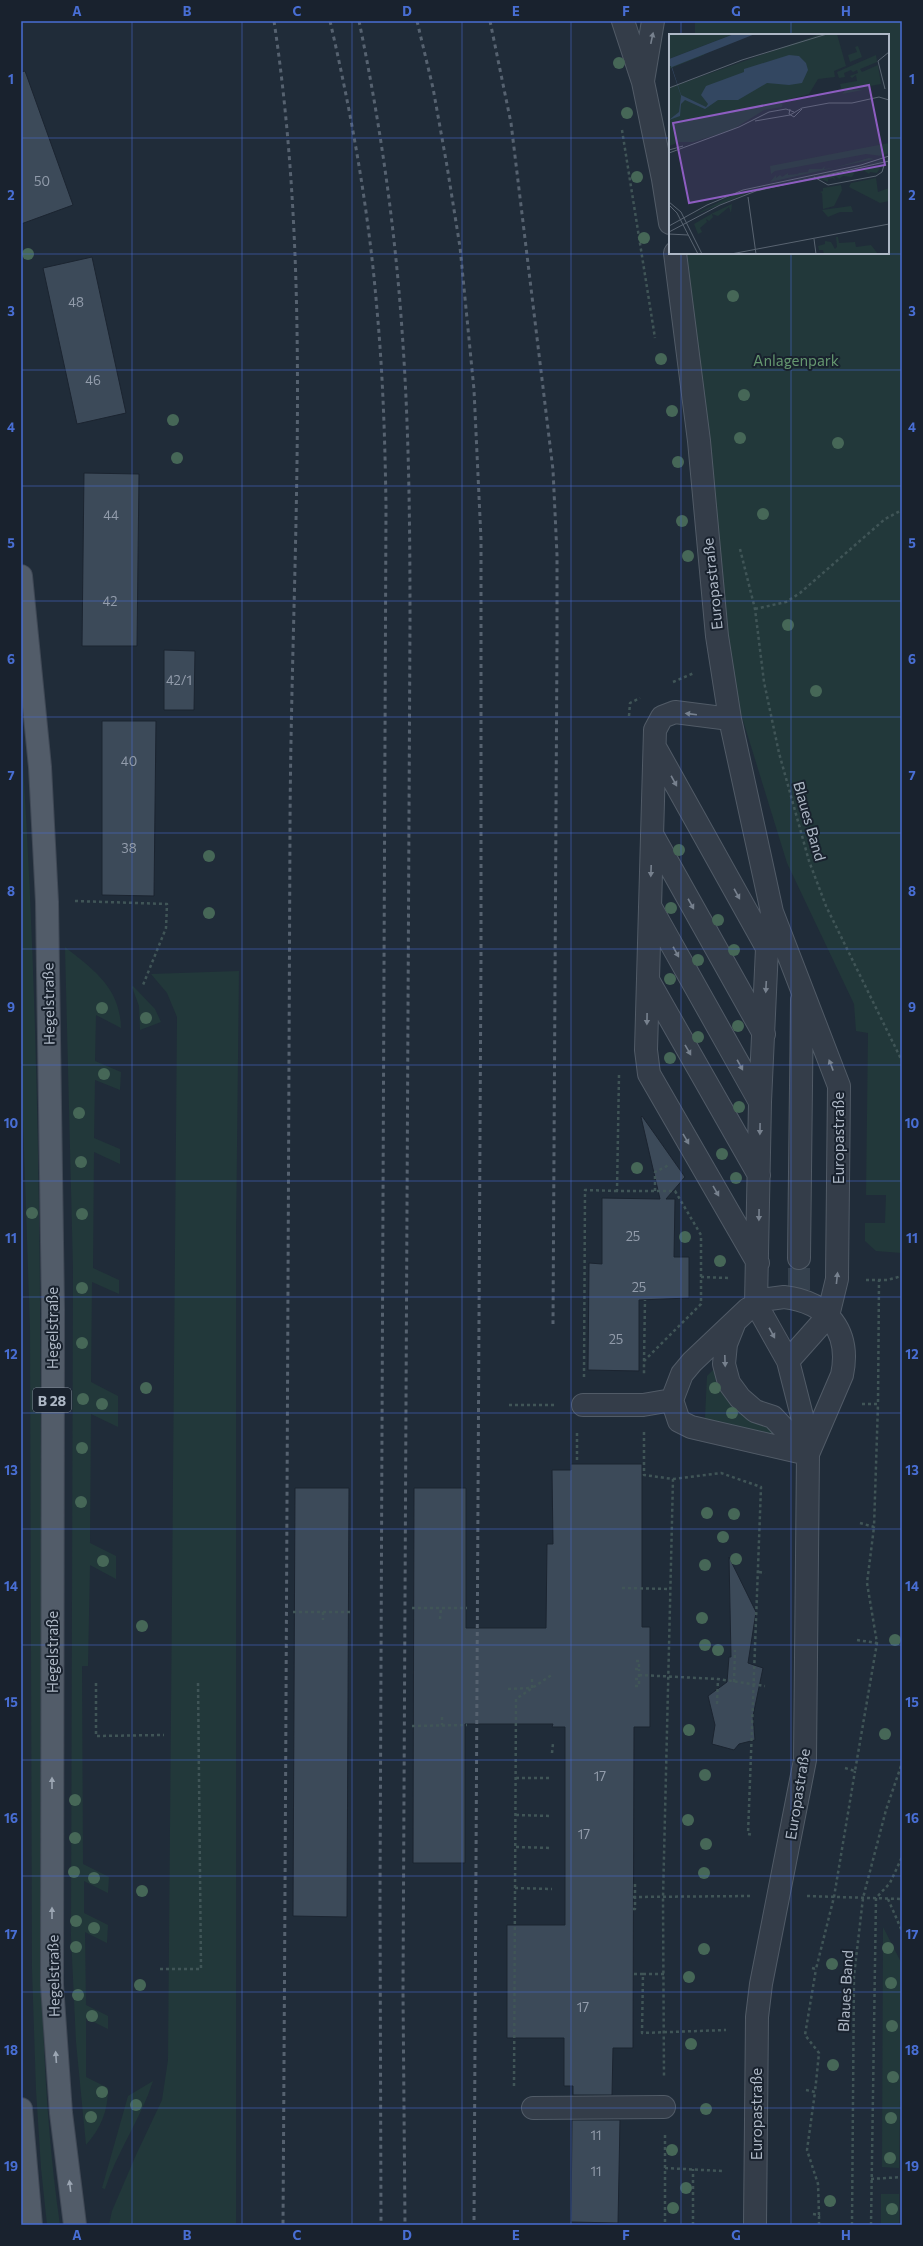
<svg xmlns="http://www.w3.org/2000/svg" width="923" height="2246" font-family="Commissioner,sans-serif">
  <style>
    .green { fill: #22383a }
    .building { fill: #3c4a59; stroke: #1b2430 }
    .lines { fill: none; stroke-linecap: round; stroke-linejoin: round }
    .minor-tunnel { stroke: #35414e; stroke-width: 22; stroke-dasharray: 22 11; stroke-linecap: butt }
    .minor-casing { stroke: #515b67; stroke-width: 24 }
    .major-casing { stroke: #404956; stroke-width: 24 }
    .path { stroke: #405557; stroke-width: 2.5; stroke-dasharray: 3 3; stroke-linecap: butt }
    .minor { stroke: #343d49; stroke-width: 22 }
    .major { stroke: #525c69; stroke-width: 22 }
    .rail { stroke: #566270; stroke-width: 3; stroke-dasharray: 4 4; stroke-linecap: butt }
    .tree { fill: #466757 }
    .oneway { fill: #77818e }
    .oneway2 { fill: #9ca6b3 }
    .grid { fill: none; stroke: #486ed3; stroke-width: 1; stroke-opacity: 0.55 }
    .labels { text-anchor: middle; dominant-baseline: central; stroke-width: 4; stroke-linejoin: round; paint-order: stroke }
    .number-label { font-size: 13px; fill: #929cab }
    .shield { fill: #19222e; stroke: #818b98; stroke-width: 1 }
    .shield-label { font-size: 14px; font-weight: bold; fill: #aeb8c6 }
    .park-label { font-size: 15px; fill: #65976f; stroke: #19222e }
    .street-label { font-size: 15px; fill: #aeb8c6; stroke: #19222e }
    .inset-road { fill: none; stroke: #596471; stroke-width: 1 }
    .view { fill: #8d5dc1; fill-opacity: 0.15; stroke: #8d5dc1; stroke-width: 2 }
    .inset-edge { fill: none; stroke: #aeb8c6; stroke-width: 2 }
    .neatline { fill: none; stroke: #486ed3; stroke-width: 1.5 }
    .grid-label { font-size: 13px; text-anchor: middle; font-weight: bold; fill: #486ed3 }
  </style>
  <rect width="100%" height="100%" fill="#202c39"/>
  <path class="green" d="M 695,21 L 902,21 L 902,1253 L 876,1251 L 865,1241 L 865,1223 L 885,1223 L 886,1195 L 866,1195 L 868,1033 L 856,1031 L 854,1004 L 787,863 L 717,636 L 675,253 L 888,253 L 888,35 L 695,35 Z
    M 21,734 C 41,1031 41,1329 41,1626 C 41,1714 40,1801 41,1888 C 41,2001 44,2114 60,2225 L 47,2225 L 41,2168 L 36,2090 L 32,1969 L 30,1329 L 21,1059 Z
    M 65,947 C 94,970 120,988 121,1028 L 96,1015 L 95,1061 L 121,1072 L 120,1090 L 95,1080 L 94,1138 L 120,1149 L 120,1164 L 94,1152 L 93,1268 L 119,1280 L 119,1294 L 92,1282 L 91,1382 L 118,1396 L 118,1427 L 91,1414 L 90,1543 L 116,1556 L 116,1579 L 90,1565 L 88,1666 L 82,1666 L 83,1864 L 109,1877 L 108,1893 L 84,1881 L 84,1913 L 108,1925 L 107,1943 L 85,1932 L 86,2005 L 108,2016 L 108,2029 L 86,2018 L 86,2077 L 108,2088 C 108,2111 101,2128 86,2145 L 76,2042 L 71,1936 L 73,1269 Z
    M 239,971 L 236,1235 L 236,2225 L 109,2225 L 112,2211 L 136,2155 L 162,2100 L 168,2060 L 177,1017 L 167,993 L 151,974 Z
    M 133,986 L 155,1009 L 161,1022 L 140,1030 L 139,1006 L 132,987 Z
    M 714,1369 L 771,1428 L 774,1436 L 708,1420 L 705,1418 L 707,1376 Z
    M 883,1927 L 902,1964 L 899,2168 L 882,2167 Z
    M 153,2081 C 141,2119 117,2151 105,2189 L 102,2188 L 128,2096 Z
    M 881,2194 L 899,2194 L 899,2225 L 881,2225 Z"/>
  <path class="building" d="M 25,71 L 73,205 L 21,224 L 21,72 Z
    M 92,257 L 126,413 L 77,424 L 43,268 Z
    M 84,473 L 139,474 L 137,646 L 82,646 Z
    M 164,650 L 195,651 L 194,710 L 164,710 Z
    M 102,721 L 156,721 L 154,896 L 102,895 Z
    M 642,1116 L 685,1177 L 666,1199 L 675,1199 L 674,1257 L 689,1257 L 689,1298 L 639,1300 L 639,1371 L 588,1370 L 589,1263 L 602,1264 L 602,1198 L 660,1199 L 641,1117 Z
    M 571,1464 L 642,1464 L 642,1627 L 650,1627 L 650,1727 L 634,1727 L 633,2048 L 613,2048 L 612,2095 L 573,2095 L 573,2086 L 564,2086 L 564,2038 L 507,2038 L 507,1925 L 565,1925 L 565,1727 L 552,1727 L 553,1724 L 465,1724 L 465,1863 L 413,1863 L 414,1488 L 466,1488 L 466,1628 L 546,1628 L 547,1544 L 553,1544 L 552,1470 L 571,1470 Z
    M 295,1488 L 349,1488 L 347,1917 L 293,1916 Z
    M 729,1557 L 756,1612 L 748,1663 L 763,1668 L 753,1716 L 755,1740 L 739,1744 L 734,1750 L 712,1744 L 715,1725 L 708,1696 L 727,1682 L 729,1657 L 731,1657 Z
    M 572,2120 L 620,2120 L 618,2223 L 571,2222 Z"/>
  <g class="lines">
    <path class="minor-tunnel" d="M 799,1290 L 799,1258"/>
    <defs>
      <path id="minor" d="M 623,21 L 643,82 L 663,179 L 670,223
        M 643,81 L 653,21
        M 675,253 L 699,441 L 717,636 L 730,719 L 772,912 L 839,1086 L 837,1279 L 828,1316 L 788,1361
        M 730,719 L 675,712 L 662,717 L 655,730 L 646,1050 L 649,1074 L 758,1263
        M 655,747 L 767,948
        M 652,834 L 764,1034
        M 650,906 L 760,1102
        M 648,980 L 759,1175
        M 799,1258 L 802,1000
        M 784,1297 C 828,1302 851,1332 842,1375 L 808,1454 L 691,1427 L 679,1421 L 672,1400 L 682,1374 L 692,1362 L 748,1309 L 769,1299 Z
        M 734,1324 L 726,1344 L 724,1364 L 729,1383 L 740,1398 L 755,1411 L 773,1417 L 808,1454
        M 583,1405 L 643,1405 L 672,1400
        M 533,2108 L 664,2107
        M 755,2225 L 757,2017 L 761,1984 L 805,1760 L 808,1454 L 802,1416 L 788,1361 L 756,1304 L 760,1102 L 767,948 L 772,912"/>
      <path id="major" d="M 21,576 L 40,767 L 47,902 L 53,1310 L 52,1985 L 61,2113 L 75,2225
        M 21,2109 L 31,2225"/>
    </defs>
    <use href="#minor" class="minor-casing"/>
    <use href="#major" class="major-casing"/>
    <path class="path" d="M 622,130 L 655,338
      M 740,549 L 755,609 L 764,682 L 779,753 L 809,861 L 826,906 L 902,1061
      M 755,609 L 786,602 L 800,593 L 885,519 L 902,510
      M 673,682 L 694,673
      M 629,716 L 630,703 L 640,698
      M 75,901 L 167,904 L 166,928 L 143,985
      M 619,1075 L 617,1191 L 675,1191 L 701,1235 L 701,1304 L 644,1361 L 644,1375
      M 655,1191 L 655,1172 L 669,1165
      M 701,1277 L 729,1278
      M 866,1280 L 887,1280 L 902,1276
      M 644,1361 L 645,1300
      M 584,1377 L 585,1190 L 617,1191
      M 862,1404 L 878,1404 L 879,1280
      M 509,1405 L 554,1405
      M 644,1432 L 644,1475 L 673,1479 L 663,1898 L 664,2078
      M 577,1433 L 577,1460
      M 673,1479 L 721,1473 L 761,1487 L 748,1834 L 753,1835
      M 860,1523 L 874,1527 L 878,1404
      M 759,1572 L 765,1573
      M 622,1588 L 670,1589
      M 412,1608 L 467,1608
      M 293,1612 L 350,1612
      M 323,1612 L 323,1620
      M 440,1619 L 441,1608
      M 857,1640 L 877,1643 L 867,1583 L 874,1527
      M 635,1669 L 639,1669 L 639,1661 L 635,1661
      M 639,1675 L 718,1679 L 765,1686
      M 635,1679 L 639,1679 L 639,1669
      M 734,1682 L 735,1650
      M 96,1683 L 96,1736 L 164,1735
      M 635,1686 L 639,1686 L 639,1679
      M 532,1688 L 532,1676
      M 508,1689 L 531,1688
      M 717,1704 L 718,1679
      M 442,1717 L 442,1725
      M 412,1726 L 467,1725
      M 552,1753 L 553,1743
      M 845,1768 L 855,1771 L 877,1643
      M 516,1778 L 552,1778
      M 516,1815 L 552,1816
      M 516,1847 L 551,1848
      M 515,1888 L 552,1889
      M 807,1896 L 902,1899
      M 633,1897 L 750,1896
      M 888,1899 L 902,1931
      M 633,1909 L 635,1909 L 635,1883 L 633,1883
      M 812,1968 L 816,1969 L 834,1897 L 855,1771
      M 160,1969 L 201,1969 L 198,1682
      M 634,1974 L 643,1974 L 642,2033 L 726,2030
      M 643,1974 L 664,1974
      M 514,2086 L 516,1699 L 553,1674
      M 806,2090 L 815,2092 L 819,2053 L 805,2035 L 816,1969
      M 665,2135 L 665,2225
      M 665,2168 L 722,2171
      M 871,2179 L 902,2177
      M 813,2214 L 819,2215 L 818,2184 L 807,2150 L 815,2092
      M 693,2225 L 693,2169
      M 819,2225 L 819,2215
      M 852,2225 L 854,1976 L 863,1898 L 886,1810 L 902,1763
      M 871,2225 L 876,1898 L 890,1883 L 902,1857"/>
    <use href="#minor" class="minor"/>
    <use href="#major" class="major"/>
    <path class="rail" d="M 274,21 C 314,289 291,559 290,829 C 288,1294 286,1760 283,2225
      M 330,21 C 352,116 369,212 377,310 C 383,375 385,440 386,506 L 380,1896 L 381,2225
      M 359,21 C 380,122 395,227 402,330 C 409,427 410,524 410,621 L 403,1992 L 405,2225
      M 417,21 L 433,88 L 447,166 L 460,247 L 474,390 L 481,539 L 481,958 L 474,2225
      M 490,21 L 511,123 L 553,470 L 557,555 L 557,642 L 553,1324"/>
  </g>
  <g class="tree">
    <circle cx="619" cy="63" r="6"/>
    <circle cx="627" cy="113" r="6"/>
    <circle cx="637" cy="177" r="6"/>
    <circle cx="644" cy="238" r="6"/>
    <circle cx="28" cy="254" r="6"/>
    <circle cx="733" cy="296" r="6"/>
    <circle cx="661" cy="359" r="6"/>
    <circle cx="744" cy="395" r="6"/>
    <circle cx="672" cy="411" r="6"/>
    <circle cx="173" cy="420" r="6"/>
    <circle cx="740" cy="438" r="6"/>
    <circle cx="838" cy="443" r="6"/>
    <circle cx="177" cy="458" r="6"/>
    <circle cx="678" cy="462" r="6"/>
    <circle cx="763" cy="514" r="6"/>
    <circle cx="682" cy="521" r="6"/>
    <circle cx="688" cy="556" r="6"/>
    <circle cx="788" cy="625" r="6"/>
    <circle cx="816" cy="691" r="6"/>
    <circle cx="679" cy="850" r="6"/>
    <circle cx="209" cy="856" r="6"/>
    <circle cx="671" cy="908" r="6"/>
    <circle cx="209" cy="913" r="6"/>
    <circle cx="718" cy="920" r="6"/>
    <circle cx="734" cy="950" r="6"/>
    <circle cx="698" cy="960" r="6"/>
    <circle cx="670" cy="979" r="6"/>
    <circle cx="102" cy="1008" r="6"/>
    <circle cx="146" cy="1018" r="6"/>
    <circle cx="738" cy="1026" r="6"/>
    <circle cx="698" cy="1037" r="6"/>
    <circle cx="670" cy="1058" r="6"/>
    <circle cx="104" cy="1074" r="6"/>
    <circle cx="739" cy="1107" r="6"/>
    <circle cx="79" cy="1113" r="6"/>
    <circle cx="722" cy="1154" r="6"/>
    <circle cx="81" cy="1162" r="6"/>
    <circle cx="637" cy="1168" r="6"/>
    <circle cx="736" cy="1178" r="6"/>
    <circle cx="32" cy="1213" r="6"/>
    <circle cx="82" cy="1214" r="6"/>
    <circle cx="685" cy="1237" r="6"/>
    <circle cx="720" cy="1261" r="6"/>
    <circle cx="82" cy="1288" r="6"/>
    <circle cx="82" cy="1343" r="6"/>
    <circle cx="146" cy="1388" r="6"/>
    <circle cx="715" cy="1388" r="6"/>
    <circle cx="83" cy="1399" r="6"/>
    <circle cx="102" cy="1404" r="6"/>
    <circle cx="732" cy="1413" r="6"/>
    <circle cx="82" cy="1448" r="6"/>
    <circle cx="81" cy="1502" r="6"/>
    <circle cx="707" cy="1513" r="6"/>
    <circle cx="734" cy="1514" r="6"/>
    <circle cx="723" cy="1537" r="6"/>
    <circle cx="736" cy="1559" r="6"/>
    <circle cx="103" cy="1561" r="6"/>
    <circle cx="705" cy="1565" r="6"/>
    <circle cx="702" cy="1618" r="6"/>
    <circle cx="142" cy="1626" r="6"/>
    <circle cx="895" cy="1640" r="6"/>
    <circle cx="705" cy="1645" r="6"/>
    <circle cx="718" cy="1650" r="6"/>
    <circle cx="689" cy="1730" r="6"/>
    <circle cx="885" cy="1734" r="6"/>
    <circle cx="705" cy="1775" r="6"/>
    <circle cx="75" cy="1800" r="6"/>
    <circle cx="688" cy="1820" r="6"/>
    <circle cx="75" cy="1838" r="6"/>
    <circle cx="706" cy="1844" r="6"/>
    <circle cx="74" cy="1872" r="6"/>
    <circle cx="704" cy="1873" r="6"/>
    <circle cx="94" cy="1878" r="6"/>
    <circle cx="142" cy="1891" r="6"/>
    <circle cx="76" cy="1921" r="6"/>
    <circle cx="94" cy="1928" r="6"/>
    <circle cx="76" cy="1947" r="6"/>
    <circle cx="888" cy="1948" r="6"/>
    <circle cx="704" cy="1949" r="6"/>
    <circle cx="832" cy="1964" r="6"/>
    <circle cx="689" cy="1977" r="6"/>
    <circle cx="891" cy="1983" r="6"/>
    <circle cx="140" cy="1985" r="6"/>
    <circle cx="78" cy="1995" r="6"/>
    <circle cx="92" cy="2016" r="6"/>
    <circle cx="892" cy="2026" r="6"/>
    <circle cx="691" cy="2044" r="6"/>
    <circle cx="833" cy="2065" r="6"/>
    <circle cx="893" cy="2077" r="6"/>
    <circle cx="102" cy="2092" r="6"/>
    <circle cx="136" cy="2105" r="6"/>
    <circle cx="706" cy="2109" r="6"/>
    <circle cx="91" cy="2117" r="6"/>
    <circle cx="891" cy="2118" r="6"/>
    <circle cx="672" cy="2150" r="6"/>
    <circle cx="890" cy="2158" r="6"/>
    <circle cx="686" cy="2188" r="6"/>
    <circle cx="830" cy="2201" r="6"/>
    <circle cx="673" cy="2208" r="6"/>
    <circle cx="892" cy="2209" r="6"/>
  </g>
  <defs><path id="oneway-solid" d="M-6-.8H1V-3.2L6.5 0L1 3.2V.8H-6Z"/></defs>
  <g class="oneway">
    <use href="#oneway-solid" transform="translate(652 38) rotate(-78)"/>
    <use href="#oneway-solid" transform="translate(691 714) rotate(-173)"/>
    <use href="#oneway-solid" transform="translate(674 781) rotate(61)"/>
    <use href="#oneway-solid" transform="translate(651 871) rotate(92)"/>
    <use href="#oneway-solid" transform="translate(737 894) rotate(61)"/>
    <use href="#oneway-solid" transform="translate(691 904) rotate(61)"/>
    <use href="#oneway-solid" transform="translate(676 952) rotate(61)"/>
    <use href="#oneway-solid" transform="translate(766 987) rotate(93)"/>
    <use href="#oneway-solid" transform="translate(647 1019) rotate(91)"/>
    <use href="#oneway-solid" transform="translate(688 1050) rotate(60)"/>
    <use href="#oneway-solid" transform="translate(740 1065) rotate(61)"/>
    <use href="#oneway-solid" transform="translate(831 1065) rotate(-111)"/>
    <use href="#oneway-solid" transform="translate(760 1129) rotate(91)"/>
    <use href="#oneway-solid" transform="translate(686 1139) rotate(60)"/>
    <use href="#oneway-solid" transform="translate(716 1191) rotate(60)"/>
    <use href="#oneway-solid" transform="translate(759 1215) rotate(91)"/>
    <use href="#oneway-solid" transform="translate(837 1278) rotate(-84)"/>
    <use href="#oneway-solid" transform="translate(772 1333) rotate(61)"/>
    <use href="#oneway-solid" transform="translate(725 1361) rotate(88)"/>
  </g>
  <g class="oneway2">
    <use href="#oneway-solid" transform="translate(52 1783) rotate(-90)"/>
    <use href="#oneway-solid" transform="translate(52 1913) rotate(-90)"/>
    <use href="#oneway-solid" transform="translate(56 2057) rotate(-94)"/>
    <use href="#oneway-solid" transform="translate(70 2186) rotate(-97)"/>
  </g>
  <path class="grid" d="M 132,21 L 132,2225M 242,21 L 242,2225M 352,21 L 352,2225M 462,21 L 462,2225M 571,21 L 571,2225M 681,21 L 681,35M 791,21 L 791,35M 21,138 L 670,138M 888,138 L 902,138M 681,253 L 681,2225M 791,253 L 791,2225M 21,254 L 902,254M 21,370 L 902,370M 21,486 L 902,486M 21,601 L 902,601M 21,717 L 902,717M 21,833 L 902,833M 21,949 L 902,949M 21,1065 L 902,1065M 21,1181 L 902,1181M 21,1297 L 902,1297M 21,1413 L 902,1413M 21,1529 L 902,1529M 21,1645 L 902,1645M 21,1760 L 902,1760M 21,1876 L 902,1876M 21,1992 L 902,1992M 21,2108 L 902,2108"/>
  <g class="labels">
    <g class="number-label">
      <text x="42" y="181">50</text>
      <text x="76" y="302">48</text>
      <text x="93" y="380">46</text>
      <text x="111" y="515">44</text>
      <text x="110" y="601">42</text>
      <text x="179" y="680">42/1</text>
      <text x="129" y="761">40</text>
      <text x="129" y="848">38</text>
      <text x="633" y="1236">25</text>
      <text x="639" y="1287">25</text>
      <text x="616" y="1339">25</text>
      <text x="600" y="1776">17</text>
      <text x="584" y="1834">17</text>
      <text x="583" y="2007">17</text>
      <text x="596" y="2135">11</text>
      <text x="596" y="2171">11</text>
    </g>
    <rect class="shield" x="33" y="1388" width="38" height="24" rx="3"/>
    <g class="shield-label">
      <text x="52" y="1400">B 28</text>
    </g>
    <g class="park-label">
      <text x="796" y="360">Anlagenpark</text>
    </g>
    <g class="street-label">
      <text transform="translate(712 584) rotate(-96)">Europastraße</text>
      <text transform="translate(810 821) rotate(74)">Blaues Band</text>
      <text transform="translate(48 1004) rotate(-91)">Hegelstraße</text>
      <text transform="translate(838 1138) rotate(-90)">Europastraße</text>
      <text transform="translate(52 1328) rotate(-90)">Hegelstraße</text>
      <text transform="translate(52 1652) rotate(-90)">Hegelstraße</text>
      <text transform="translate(797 1794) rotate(-81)">Europastraße</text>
      <text transform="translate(53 1976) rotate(-91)">Hegelstraße</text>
      <text transform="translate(845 1991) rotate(-87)">Blaues Band</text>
      <text transform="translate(756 2114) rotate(-90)">Europastraße</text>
    </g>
  </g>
  <g transform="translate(669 34)">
    <rect width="220" height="220" fill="#202c39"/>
    <path d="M 0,0 L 65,0 L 0,25 ZM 151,0 L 168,0 L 177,32 L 165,37 L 166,43 L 149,45 L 140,60 L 114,67 L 113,73 L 95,76 L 63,96 L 24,108 L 11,108 L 0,112 L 0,54 ZM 189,12 L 193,23 L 181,28 L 179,21 L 188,18 L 186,13 ZM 37,18 L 35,21 L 0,35 L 0,32 ZM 207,21 L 208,28 L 191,35 L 193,38 L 209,31 L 212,50 L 179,56 L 194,56 L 173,60 L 177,56 L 173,57 L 171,50 L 188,47 L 187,41 L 183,44 L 181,42 L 189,39 L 188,36 L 184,38 L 182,36 L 175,39 L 176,43 L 170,44 L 168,38 ZM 220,109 L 220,119 L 213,122 L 197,120 L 106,137 L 102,140 L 101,132 ZM 200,124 L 205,125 L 101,148 L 107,141 L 107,144 L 111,141 L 113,143 L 119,139 L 119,141 L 129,140 L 131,137 L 130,139 L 139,138 L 140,135 L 153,135 L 156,132 L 155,135 L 164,134 ZM 220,124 L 208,129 L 81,158 L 23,182 L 62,162 L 80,156 L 195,132 ZM 213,131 L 208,139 L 201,138 L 200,140 L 194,136 L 186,138 L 183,143 L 174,142 L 170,145 L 167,142 L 165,143 L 167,147 L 164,144 L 159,145 L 159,148 L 150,144 ZM 207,144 L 209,158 L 220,154 L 220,167 L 211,169 L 180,153 L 182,149 ZM 172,151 L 173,156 L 165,172 L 154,175 L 153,159 L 151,158 L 154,157 L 154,154 ZM 63,170 L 62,179 L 60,173 L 49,182 L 43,180 L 44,183 L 40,187 L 37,185 L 38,188 L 31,194 L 33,198 L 29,200 L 25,190 L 44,179 ZM 182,172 L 184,178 L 171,178 L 159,183 L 153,176 ZM 167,203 L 169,203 L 170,209 L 186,208 L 187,213 L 202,211 L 209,220 L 155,220 L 154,216 L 150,216 L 149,212 L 156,210 L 156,207 L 162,208 L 166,215 L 168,213 Z" fill="#22383a"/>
    <path d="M 65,0 L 86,0 L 3,33 L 12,61 L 37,73 L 39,70 L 32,61 L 37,52 L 75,38 L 75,35 L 120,21 L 130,22 L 137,29 L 139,36 L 133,49 L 120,51 L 98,49 L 69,66 L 49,66 L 36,75 L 16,66 L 12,70 L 11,82 L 0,86 L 10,78 L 12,62 L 2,32 L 0,32 L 0,25 Z" fill="#334761"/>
    <path class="inset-road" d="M 0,54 L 73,26 L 158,0M 216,55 L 209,27 L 220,18M 121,75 L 120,80 L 125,83 L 133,75M 86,87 L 121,81 L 133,74 L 160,69 L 183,69 L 210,63 L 220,66M 0,116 L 14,112M 0,119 L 70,93 L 100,78 L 117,75 L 125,78M 145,143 L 159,151 L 207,142 L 213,138 L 216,128M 79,163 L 87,220M 0,168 L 12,178 L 33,220M 0,171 L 8,179 L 29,220M 0,192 L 38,171 L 74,156 L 192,131 L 220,122M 0,198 L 51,171 L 87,157 L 220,127M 0,200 L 19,201M 145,205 L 147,220M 62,220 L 220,190"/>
    <path class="view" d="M 200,51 L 216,131 L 20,169 L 4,89 Z"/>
    <rect width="220" height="220" class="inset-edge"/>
  </g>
  <rect width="923" height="2246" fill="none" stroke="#19222e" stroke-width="44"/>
  <rect x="22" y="22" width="879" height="2202" class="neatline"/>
  <g class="grid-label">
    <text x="77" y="16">A</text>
    <text x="187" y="16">B</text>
    <text x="297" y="16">C</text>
    <text x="407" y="16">D</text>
    <text x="516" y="16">E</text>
    <text x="626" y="16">F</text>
    <text x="736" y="16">G</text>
    <text x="846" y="16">H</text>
    <text x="11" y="84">1</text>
    <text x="912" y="84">1</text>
    <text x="11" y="200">2</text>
    <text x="912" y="200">2</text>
    <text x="11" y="316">3</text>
    <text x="912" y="316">3</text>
    <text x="11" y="432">4</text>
    <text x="912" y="432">4</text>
    <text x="11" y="548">5</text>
    <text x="912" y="548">5</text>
    <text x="11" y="664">6</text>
    <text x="912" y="664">6</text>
    <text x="11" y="780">7</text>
    <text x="912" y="780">7</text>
    <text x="11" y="896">8</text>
    <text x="912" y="896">8</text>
    <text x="11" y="1012">9</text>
    <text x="912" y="1012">9</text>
    <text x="11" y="1128">10</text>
    <text x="912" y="1128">10</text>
    <text x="11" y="1243">11</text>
    <text x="912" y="1243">11</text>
    <text x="11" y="1359">12</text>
    <text x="912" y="1359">12</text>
    <text x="11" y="1475">13</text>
    <text x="912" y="1475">13</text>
    <text x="11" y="1591">14</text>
    <text x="912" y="1591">14</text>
    <text x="11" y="1707">15</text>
    <text x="912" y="1707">15</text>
    <text x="11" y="1823">16</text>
    <text x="912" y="1823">16</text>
    <text x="11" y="1939">17</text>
    <text x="912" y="1939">17</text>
    <text x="11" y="2055">18</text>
    <text x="912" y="2055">18</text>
    <text x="11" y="2171">19</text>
    <text x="912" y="2171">19</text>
    <text x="77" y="2240">A</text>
    <text x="187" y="2240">B</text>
    <text x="297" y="2240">C</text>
    <text x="407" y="2240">D</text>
    <text x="516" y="2240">E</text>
    <text x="626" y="2240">F</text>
    <text x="736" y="2240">G</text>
    <text x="846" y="2240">H</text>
  </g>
</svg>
